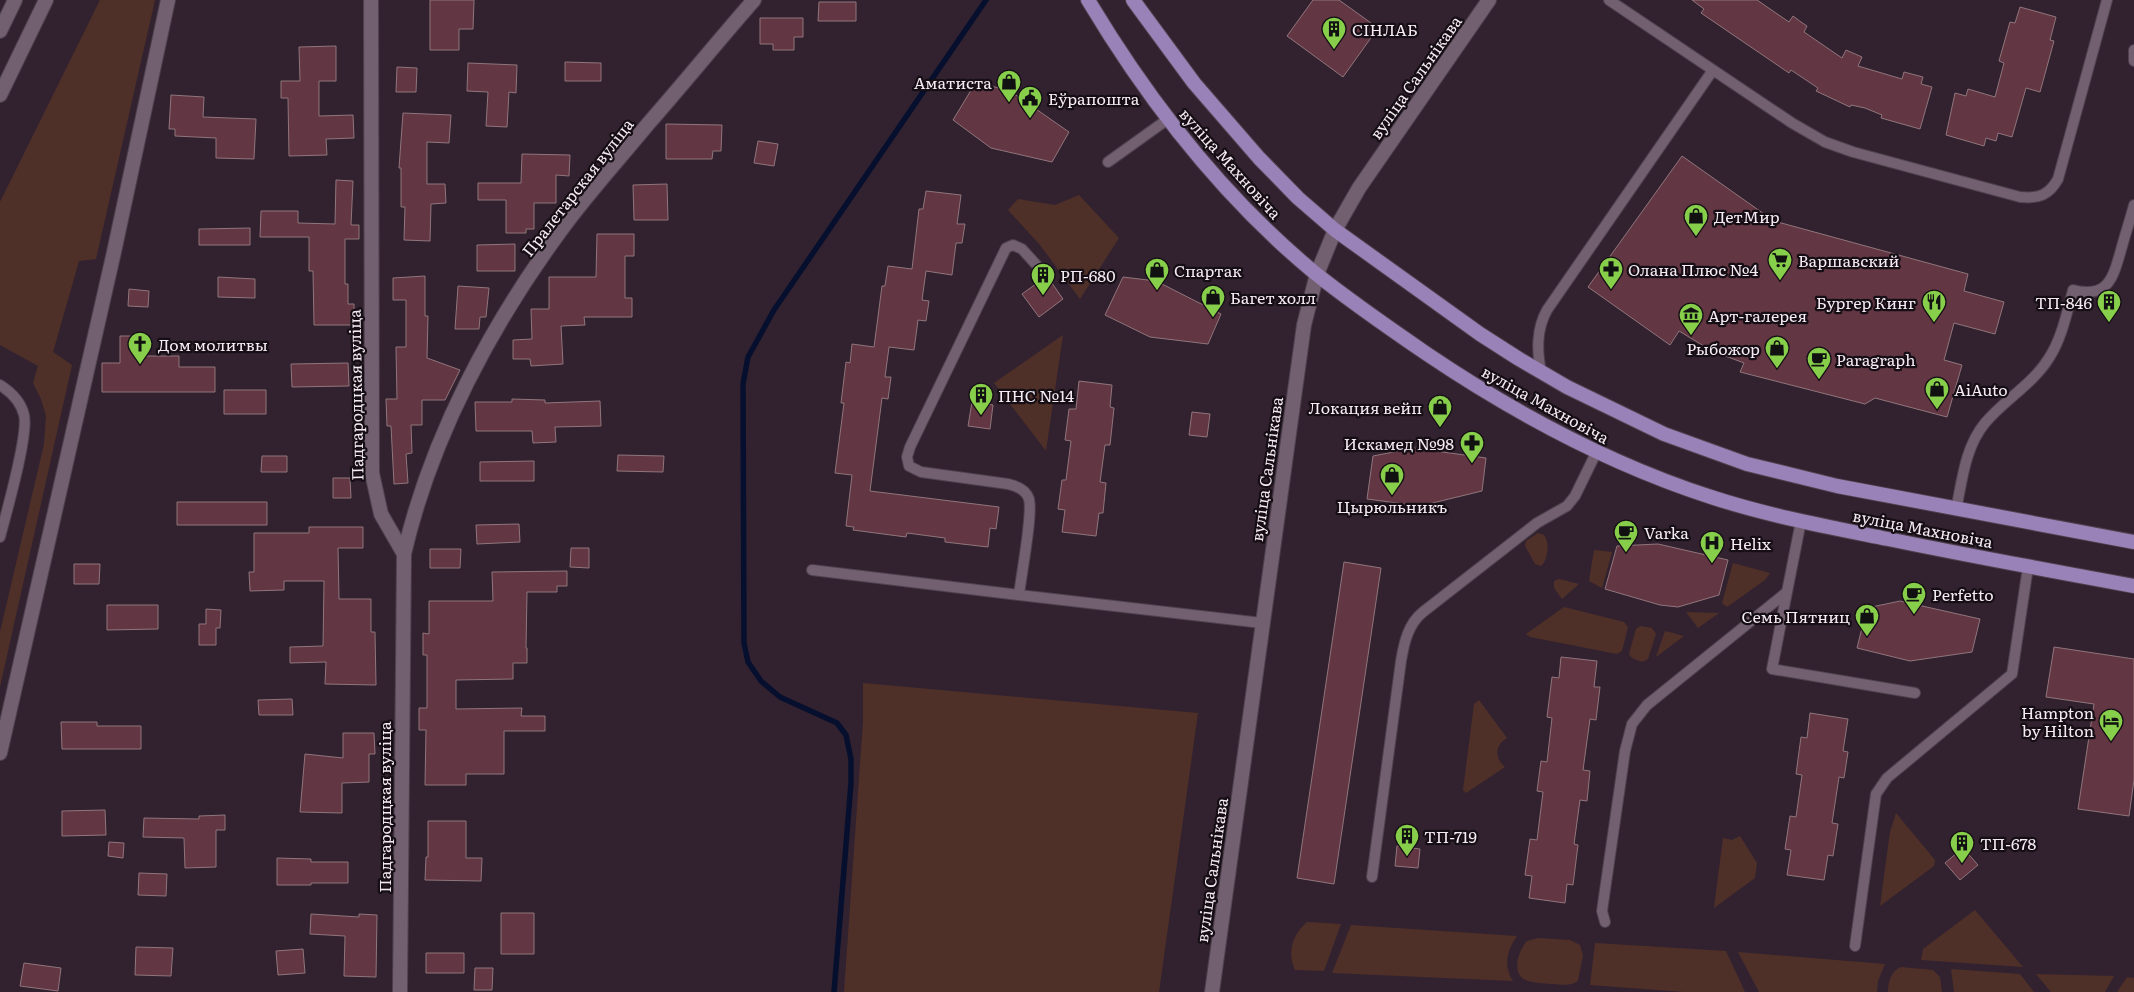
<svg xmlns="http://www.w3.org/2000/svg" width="2134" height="992" font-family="Literata,serif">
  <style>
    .green { fill: #4f3028 }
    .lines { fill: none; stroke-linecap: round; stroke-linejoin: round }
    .stream { stroke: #06102e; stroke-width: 5.5 }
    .building { fill: #623743; stroke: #90757b }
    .service-casing { stroke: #4e414d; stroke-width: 12 }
    .minor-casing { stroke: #4e414d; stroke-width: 16 }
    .tertiary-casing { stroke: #4e414d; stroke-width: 16 }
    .primary-casing { stroke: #4e414d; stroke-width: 16 }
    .service { stroke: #725f70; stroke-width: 10 }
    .minor { stroke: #725f70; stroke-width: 14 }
    .tertiary { stroke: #725f70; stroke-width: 14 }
    .primary { stroke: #9882b7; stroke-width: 14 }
    .labels { text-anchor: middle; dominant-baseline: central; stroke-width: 4.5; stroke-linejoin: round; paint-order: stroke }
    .poi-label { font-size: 16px; fill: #f6ebf4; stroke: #150e14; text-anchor: start }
    .street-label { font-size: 16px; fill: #f6ebf4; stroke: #150e14 }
  </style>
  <rect width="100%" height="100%" fill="#322230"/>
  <path class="green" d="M 100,0 L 155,0 L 96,259 L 79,261 L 53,352 L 72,365 L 0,687 L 0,632 L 44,444 L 46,416 L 41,399 L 33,383 L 38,366 L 0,345 L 0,202 Z
    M 1079,195 L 1119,238 L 1080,299 L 1040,245 L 1008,210 L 1018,199 L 1055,205 Z
    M 1063,335 L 1046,451 L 994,383 Z
    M 1538,533 L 1544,535 C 1550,542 1548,560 1541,566 L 1535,564 L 1525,546 L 1526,541 Z
    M 1594,550 L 1612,552 L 1602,588 L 1589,581 Z
    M 1733,563 L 1770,573 L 1765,580 L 1727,607 L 1722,603 Z
    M 1559,579 L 1579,584 L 1562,599 L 1554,588 L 1554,581 Z
    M 1564,607 L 1624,622 L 1628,627 L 1622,651 L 1617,654 L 1530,637 L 1526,634 Z
    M 1686,612 L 1719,613 L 1698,628 Z
    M 1640,626 L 1652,628 L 1656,634 L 1648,659 L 1642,662 L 1632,658 L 1629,654 L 1636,629 Z
    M 1665,631 L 1684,636 L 1656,657 Z
    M 863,683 L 1198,713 L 1159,992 L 844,992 L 863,722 Z
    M 1479,700 L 1507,738 C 1495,745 1494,758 1505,767 L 1466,793 L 1463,790 L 1474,704 Z
    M 1896,813 L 1935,860 L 1934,866 L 1880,906 L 1890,832 Z
    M 1740,836 L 1757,863 L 1755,878 L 1714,908 L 1723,838 L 1732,840 Z
    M 1975,910 L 2023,967 L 1921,960 L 1923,949 Z
    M 1307,922 L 1341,924 L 1324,971 L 1295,970 C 1287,953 1292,935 1307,922 Z
    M 1351,925 L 1517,936 C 1507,950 1503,966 1513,981 L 1332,973 Z
    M 1538,938 L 1570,940 L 1580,945 L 1583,955 L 1578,981 C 1570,987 1560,984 1551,984 C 1544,983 1535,983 1528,981 C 1510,975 1518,951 1527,941 Z
    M 1595,943 L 1726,951 L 1745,992 L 1684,992 L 1590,985 Z
    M 1738,952 L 1885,964 L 1878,981 L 1877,992 L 1759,992 Z
    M 1901,967 L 1933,970 L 1940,977 L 1942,992 L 1888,992 C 1888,982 1891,971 1901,967 Z
    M 1951,969 L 2020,974 L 2034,992 L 1954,992 Z
    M 2036,974 L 2114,976 L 2105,992 L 2051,992 Z
    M 2127,977 L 2134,978 L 2134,992 L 2117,992 Z"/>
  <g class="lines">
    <path class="stream" d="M 834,992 L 851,783 L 851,759 L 846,735 L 837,723 L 780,697 L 761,681 L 748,662 L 744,643 L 743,384 L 748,357 L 774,310 L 986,0"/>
  </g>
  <path class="building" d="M 430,0 L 474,0 L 473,29 L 459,29 L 459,50 L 430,50 Z
    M 1313,0 L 1339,0 L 1378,28 L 1343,77 L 1287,36 Z
    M 1692,0 L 1757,0 L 1789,22 L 1793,16 L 1801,22 L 1807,26 L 1804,32 L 1842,58 L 1846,50 L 1862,57 L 1858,66 L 1902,79 L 1904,72 L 1923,77 L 1921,84 L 1932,87 L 1920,129 L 1881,118 L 1882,115 L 1865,108 L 1851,105 L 1850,107 L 1816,91 L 1818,88 L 1791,70 L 1789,73 L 1701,13 L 1704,9 Z
    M 819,2 L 856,2 L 856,21 L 818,21 Z
    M 2020,7 L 2056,17 L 2050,40 L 2054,41 L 2040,92 L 2026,88 L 2012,137 L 1998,133 L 1996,141 L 1986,138 L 1984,146 L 1946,135 L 1955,93 L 1966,96 L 1968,89 L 1995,97 L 2004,63 L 1999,61 L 2010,22 L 2015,23 Z
    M 760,18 L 803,18 L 803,37 L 794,37 L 794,50 L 773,50 L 773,44 L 760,44 Z
    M 336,46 L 336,81 L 319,81 L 319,116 L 353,115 L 354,138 L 326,139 L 327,155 L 289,156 L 288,98 L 281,98 L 281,81 L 300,81 L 299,47 Z
    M 565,62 L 601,63 L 601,81 L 565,81 Z
    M 468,63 L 517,65 L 516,93 L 509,92 L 507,127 L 486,126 L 488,92 L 467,91 Z
    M 397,67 L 417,68 L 416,92 L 396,92 Z
    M 976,82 L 1010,91 L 1069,132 L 1052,162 L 991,148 L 953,120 Z
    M 171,95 L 204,97 L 203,117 L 256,119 L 254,159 L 216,158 L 216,138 L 175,136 L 175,129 L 169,129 Z
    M 403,113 L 451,115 L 449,143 L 427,142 L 427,184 L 445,184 L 446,203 L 431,204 L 430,241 L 404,240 L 405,207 L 401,207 L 401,168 L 399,168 Z
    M 666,124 L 722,125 L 721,151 L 713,151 L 712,159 L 666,159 Z
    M 758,141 L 778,144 L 774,166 L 754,163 Z
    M 522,154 L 570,155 L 569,176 L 556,175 L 556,203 L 534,203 L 534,229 L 526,229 L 526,233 L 506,233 L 506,200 L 478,200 L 478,183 L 521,183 Z
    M 1682,156 L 1774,221 L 1968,274 L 1964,291 L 2004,302 L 1995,334 L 1954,323 L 1944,360 L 1962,365 L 1947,417 L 1875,398 L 1865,404 L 1740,372 L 1744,363 L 1712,351 L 1679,331 L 1670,345 L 1588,287 Z
    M 336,180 L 353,181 L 351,225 L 359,225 L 359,239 L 345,239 L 345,284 L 348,284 L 348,304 L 354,304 L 354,325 L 314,325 L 313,271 L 309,271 L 309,237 L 260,237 L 261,211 L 298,211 L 298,223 L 335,224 Z
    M 667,184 L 668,220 L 634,220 L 633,185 Z
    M 926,191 L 961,195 L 957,224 L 965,224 L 962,243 L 956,243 L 952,275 L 926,271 L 922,300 L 929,301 L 926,321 L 918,320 L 914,350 L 889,347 L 885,377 L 891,377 L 888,399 L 882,398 L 870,491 L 999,507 L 996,529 L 990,528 L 988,547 L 945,542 L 945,538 L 907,533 L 906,537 L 853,530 L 854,527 L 846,526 L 852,475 L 835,473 L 844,403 L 841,403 L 846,362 L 850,363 L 852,344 L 874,347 L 882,286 L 885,286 L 888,266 L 912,269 L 919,209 L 923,209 Z
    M 250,228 L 250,245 L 199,245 L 199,229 Z
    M 597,234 L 634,234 L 634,256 L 625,256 L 625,298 L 632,298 L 632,317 L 584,317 L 585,325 L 561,326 L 563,364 L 531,366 L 530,359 L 513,359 L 513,340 L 532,339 L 531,309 L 549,309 L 549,277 L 596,277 Z
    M 515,244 L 515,271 L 477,271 L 477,245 Z
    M 425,276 L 425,316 L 428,316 L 427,358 L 460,370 L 445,400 L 422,400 L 422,425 L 411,425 L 412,453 L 406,454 L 408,483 L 394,484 L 391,426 L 387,426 L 386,399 L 397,399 L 396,347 L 406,347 L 406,300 L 393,300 L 393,278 Z
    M 1047,276 L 1063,299 L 1039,317 L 1022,294 Z
    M 218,277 L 255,279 L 255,298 L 218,297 Z
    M 1123,277 L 1156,281 L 1221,314 L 1208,344 L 1150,337 L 1105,315 Z
    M 458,286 L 489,288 L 486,317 L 480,317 L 479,329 L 455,329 Z
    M 129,289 L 149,291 L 148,307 L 128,306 Z
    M 120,336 L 144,336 L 144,356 L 179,356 L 179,367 L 215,367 L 215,392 L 102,392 L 102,363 L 120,363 Z
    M 348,363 L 349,386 L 292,387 L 291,364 Z
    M 1079,381 L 1112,385 L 1110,407 L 1114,408 L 1110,445 L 1105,445 L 1100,482 L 1106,483 L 1103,513 L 1099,513 L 1096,536 L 1062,532 L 1065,510 L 1058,509 L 1062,480 L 1066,480 L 1071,441 L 1065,440 L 1069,409 L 1076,409 Z
    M 224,390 L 266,390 L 266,414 L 224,414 Z
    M 512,399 L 545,400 L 545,403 L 600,401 L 601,426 L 555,427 L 556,442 L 533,443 L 532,431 L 476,431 L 475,402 L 512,402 Z
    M 972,402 L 993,405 L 990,429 L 968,426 Z
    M 1192,412 L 1210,414 L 1207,437 L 1189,435 Z
    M 1414,448 L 1486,458 L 1482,491 L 1420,506 L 1367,499 L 1373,456 Z
    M 618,455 L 664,456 L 663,472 L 617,471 Z
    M 262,456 L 287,456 L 287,472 L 261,472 Z
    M 534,461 L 534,481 L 480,481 L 480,462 Z
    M 333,478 L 350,478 L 351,498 L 333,498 Z
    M 177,502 L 267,502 L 267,525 L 177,525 Z
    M 519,524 L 520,542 L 477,544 L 476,525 Z
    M 309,527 L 363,527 L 363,548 L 338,548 L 339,599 L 371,599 L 371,632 L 375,632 L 376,685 L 325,684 L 326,662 L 290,663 L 290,647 L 323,646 L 324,581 L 284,581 L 284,590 L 250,591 L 249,572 L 254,572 L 254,533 L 309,533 Z
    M 1658,544 L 1728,560 L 1719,595 L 1678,607 L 1660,605 L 1605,589 L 1617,546 Z
    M 571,548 L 589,548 L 589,568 L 570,567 Z
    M 430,549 L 461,549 L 460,568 L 430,568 Z
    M 1344,562 L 1381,568 L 1334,884 L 1297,878 Z
    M 74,564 L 100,564 L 99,584 L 74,584 Z
    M 567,571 L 567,586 L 557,586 L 557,592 L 527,592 L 526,648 L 527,648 L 527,663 L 513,663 L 513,679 L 456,680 L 456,709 L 522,708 L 521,716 L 545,716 L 545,731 L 504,731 L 504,774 L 466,774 L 466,785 L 425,785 L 426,730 L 419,730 L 419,708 L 427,708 L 427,655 L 423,655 L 423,633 L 429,634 L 429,601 L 493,601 L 492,572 Z
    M 1900,601 L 1980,619 L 1972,652 L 1910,661 L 1857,648 L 1867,608 Z
    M 107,605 L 158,605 L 158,629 L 107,630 Z
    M 206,609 L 221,610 L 220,628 L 216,628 L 216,645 L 199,645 L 199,624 L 206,624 Z
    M 2054,647 L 2134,659 L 2134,780 L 2129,816 L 2078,809 L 2094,704 L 2046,697 Z
    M 1561,657 L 1597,661 L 1594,687 L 1600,687 L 1596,720 L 1590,719 L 1583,770 L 1590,771 L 1587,801 L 1580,800 L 1574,844 L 1578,845 L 1573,885 L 1567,884 L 1565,903 L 1529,898 L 1532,876 L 1525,875 L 1530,839 L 1537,840 L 1543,792 L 1537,791 L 1541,761 L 1547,762 L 1552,718 L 1547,717 L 1552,677 L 1559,678 Z
    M 292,699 L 293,715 L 259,715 L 258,700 Z
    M 1810,713 L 1848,719 L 1843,751 L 1848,752 L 1844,778 L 1839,777 L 1832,823 L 1838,824 L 1833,856 L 1828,855 L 1824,880 L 1787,875 L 1791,850 L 1785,849 L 1790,816 L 1796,817 L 1802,775 L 1796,774 L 1801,737 L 1807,738 Z
    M 61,722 L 97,722 L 97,726 L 141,726 L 141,749 L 62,749 Z
    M 343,733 L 374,733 L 375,754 L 369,754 L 369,782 L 342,783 L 342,813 L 300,812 L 305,754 L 343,758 Z
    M 105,810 L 106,835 L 62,836 L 62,811 Z
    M 225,815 L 225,830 L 216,830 L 216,867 L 185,868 L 184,838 L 143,837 L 144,818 L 199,819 L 199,816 Z
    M 428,821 L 466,821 L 466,858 L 482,858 L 481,881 L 425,880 L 426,857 L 428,857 Z
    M 109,842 L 124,843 L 123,858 L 108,856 Z
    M 1397,846 L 1420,849 L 1418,868 L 1395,866 Z
    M 1963,848 L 1978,865 L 1960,880 L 1945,863 Z
    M 277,858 L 311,859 L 311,862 L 348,862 L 348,883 L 311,883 L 311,885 L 277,885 Z
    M 139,873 L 167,874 L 166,896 L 138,895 Z
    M 501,913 L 534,913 L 534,954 L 501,954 Z
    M 311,914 L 359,917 L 359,914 L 377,915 L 376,977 L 344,976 L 345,936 L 310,934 Z
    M 136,947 L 173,948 L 171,976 L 135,975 Z
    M 303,949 L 305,973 L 278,975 L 276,951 Z
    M 426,953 L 464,953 L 464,973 L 426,973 Z
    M 24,963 L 61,968 L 58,991 L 20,986 Z
    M 475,968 L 493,968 L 492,990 L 474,990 Z"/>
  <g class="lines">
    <defs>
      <path id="service" d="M 1609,0 L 1792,123 L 1825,142 L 1853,152 L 2020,197 C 2039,199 2049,195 2058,179 L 2107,0
        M 2134,50 L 2134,61
        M 1108,162 L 1168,119
        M 1041,270 L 1022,249 L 1013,245 L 1006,248 L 910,447 L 907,457 L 909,466 L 921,472 L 1008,484 C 1017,486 1026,490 1029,499 C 1033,514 1021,576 1019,595 L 1262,623
        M 1541,372 C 1537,351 1536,330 1547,310 L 1713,70
        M 0,385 C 11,392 21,402 24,415 C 29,434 6,514 0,537
        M 1956,510 C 1962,481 1965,447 1985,423 C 2004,400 2033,384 2049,358 C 2062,338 2067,312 2073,290 C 2108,299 2113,278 2121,250 C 2125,235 2130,220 2134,205
        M 812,570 L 1019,595
        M 1787,592 L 1772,669 L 1915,693
        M 1372,877 L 1401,661 C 1404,643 1408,624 1423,612 L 1537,523 L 1567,506 L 1575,496 L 1596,453
        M 1605,922 L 1602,911 L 1625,751 L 1632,724 L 1647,705 L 1787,592 L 1801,521
        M 1855,946 L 1876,794 L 1887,778 L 2012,674 L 2028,567"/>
      <path id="minor" d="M 371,0 L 372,473 L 381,514 L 404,554 L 400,992
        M 0,31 L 15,0
        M 0,95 L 46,0
        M 1335,230 L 1359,188 L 1489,0
        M 404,554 C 431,437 492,323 564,226 C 590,191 620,158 648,124 C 684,83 718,41 754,0
        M 0,753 L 114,252 L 168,0"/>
      <path id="tertiary" d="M 1212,992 L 1304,325 L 1317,274 L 1335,230"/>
      <path id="primary" d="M 1088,0 C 1149,102 1224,198 1315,273 C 1351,302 1389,328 1427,354 C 1516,414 1609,464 1711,497 C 1769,516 1829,527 1888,539 C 1970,556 2052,571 2134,586
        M 1133,0 L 1194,83 L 1259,158 L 1298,198 L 1335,230 L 1480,334 L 1519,359 L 1567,387 L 1664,434 L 1747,464 L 1837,486 L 2134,542"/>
    </defs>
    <use href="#service" class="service-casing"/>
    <use href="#minor" class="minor-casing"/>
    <use href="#tertiary" class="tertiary-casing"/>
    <use href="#primary" class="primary-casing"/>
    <use href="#service" class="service"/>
    <use href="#minor" class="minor"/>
    <use href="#tertiary" class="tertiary"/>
    <use href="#primary" class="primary"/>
  </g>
  <defs>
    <symbol id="building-pin" viewBox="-11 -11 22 30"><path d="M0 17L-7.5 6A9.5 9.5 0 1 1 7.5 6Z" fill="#87cf4b" stroke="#150e14"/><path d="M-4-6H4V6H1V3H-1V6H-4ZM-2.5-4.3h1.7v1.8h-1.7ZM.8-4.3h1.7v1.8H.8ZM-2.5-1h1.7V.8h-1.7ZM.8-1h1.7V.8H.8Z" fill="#111"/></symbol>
    <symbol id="shop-pin" viewBox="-11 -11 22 30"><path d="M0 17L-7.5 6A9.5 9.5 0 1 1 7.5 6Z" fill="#87cf4b" stroke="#150e14"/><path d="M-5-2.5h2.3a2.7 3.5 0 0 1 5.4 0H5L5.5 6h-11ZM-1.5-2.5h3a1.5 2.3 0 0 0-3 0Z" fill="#111"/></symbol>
    <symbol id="civic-pin" viewBox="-11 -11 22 30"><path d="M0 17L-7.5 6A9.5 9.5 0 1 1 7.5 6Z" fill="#87cf4b" stroke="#150e14"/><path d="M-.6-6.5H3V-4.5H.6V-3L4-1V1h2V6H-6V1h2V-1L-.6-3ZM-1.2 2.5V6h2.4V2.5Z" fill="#111"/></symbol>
    <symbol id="supermarket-pin" viewBox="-11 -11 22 30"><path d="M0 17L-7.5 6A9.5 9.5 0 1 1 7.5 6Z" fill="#87cf4b" stroke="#150e14"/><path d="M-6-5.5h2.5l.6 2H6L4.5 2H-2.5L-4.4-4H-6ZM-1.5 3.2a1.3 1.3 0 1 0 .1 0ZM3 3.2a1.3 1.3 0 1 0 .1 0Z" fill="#111"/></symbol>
    <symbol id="pharmacy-pin" viewBox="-11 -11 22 30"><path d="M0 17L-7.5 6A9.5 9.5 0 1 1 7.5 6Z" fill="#87cf4b" stroke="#150e14"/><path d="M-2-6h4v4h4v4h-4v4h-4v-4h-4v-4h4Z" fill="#111"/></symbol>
    <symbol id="restaurant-pin" viewBox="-11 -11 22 30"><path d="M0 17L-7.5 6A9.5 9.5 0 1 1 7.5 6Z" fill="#87cf4b" stroke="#150e14"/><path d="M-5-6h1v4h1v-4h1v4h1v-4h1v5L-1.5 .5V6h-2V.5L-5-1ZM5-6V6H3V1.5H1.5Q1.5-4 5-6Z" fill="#111"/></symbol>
    <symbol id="museum-pin" viewBox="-11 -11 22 30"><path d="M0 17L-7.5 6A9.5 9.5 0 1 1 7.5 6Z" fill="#87cf4b" stroke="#150e14"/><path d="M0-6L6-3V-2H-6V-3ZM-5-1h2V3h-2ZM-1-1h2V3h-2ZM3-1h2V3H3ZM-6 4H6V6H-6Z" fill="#111"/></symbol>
    <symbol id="church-pin" viewBox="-11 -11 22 30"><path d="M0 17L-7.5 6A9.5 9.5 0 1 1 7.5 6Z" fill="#87cf4b" stroke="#150e14"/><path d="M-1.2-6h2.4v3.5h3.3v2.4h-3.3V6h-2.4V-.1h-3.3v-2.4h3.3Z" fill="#111"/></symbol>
    <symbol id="cafe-pin" viewBox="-11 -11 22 30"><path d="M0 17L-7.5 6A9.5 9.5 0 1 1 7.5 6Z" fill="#87cf4b" stroke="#150e14"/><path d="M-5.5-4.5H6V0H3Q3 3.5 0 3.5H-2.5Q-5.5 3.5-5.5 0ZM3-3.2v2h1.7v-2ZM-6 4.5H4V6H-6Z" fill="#111"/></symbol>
    <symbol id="hospital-pin" viewBox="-11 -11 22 30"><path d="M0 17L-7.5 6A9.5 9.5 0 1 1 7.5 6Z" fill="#87cf4b" stroke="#150e14"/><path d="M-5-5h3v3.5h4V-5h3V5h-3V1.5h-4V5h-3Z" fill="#111"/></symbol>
    <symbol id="hotel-pin" viewBox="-11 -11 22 30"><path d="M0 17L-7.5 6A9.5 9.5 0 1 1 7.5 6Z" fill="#87cf4b" stroke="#150e14"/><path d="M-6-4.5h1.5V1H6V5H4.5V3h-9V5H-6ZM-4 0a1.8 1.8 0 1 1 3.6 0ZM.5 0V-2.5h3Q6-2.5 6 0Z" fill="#111"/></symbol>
  </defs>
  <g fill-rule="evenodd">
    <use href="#building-pin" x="1320" y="15" width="28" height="38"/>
    <use href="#shop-pin" x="995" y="68" width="28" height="38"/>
    <use href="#civic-pin" x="1016" y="84" width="28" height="38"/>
    <use href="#shop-pin" x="1682" y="202" width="28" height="38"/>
    <use href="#supermarket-pin" x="1766" y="246" width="28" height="38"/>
    <use href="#pharmacy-pin" x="1597" y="255" width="28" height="38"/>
    <use href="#shop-pin" x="1143" y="256" width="28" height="38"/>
    <use href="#building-pin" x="1029" y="261" width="28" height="38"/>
    <use href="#shop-pin" x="1199" y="283" width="28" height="38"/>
    <use href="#restaurant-pin" x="1920" y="288" width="28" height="38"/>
    <use href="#building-pin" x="2095" y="288" width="28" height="38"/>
    <use href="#museum-pin" x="1677" y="301" width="28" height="38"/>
    <use href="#church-pin" x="126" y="330" width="28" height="38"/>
    <use href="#shop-pin" x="1763" y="334" width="28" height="38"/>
    <use href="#cafe-pin" x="1805" y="345" width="28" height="38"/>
    <use href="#shop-pin" x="1923" y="375" width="28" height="38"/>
    <use href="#building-pin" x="967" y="381" width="28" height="38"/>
    <use href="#shop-pin" x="1426" y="393" width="28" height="38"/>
    <use href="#pharmacy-pin" x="1458" y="429" width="28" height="38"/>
    <use href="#shop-pin" x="1378" y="461" width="28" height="38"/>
    <use href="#cafe-pin" x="1612" y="518" width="28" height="38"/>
    <use href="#hospital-pin" x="1698" y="529" width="28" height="38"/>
    <use href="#cafe-pin" x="1900" y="580" width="28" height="38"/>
    <use href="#shop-pin" x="1853" y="602" width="28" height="38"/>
    <use href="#hotel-pin" x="2097" y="707" width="28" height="38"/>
    <use href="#building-pin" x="1393" y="822" width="28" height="38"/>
    <use href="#building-pin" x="1948" y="829" width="28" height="38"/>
  </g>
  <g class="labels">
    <g class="poi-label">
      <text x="1352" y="29">СІНЛАБ</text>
      <text x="992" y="82" text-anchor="end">Аматиста</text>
      <text x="1048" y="98">Еўрапошта</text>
      <text x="1714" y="216">ДетМир</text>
      <text x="1798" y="260">Варшавский</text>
      <text x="1628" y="269">Олана Плюс №4</text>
      <text x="1174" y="270">Спартак</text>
      <text x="1060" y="275">РП-680</text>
      <text x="1230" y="297">Багет холл</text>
      <text x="1916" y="302" text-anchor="end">Бургер Кинг</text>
      <text x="2092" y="302" text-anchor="end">ТП-846</text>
      <text x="1708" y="315">Арт-галерея</text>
      <text x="158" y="344">Дом молитвы</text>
      <text x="1760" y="348" text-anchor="end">Рыбожор</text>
      <text x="1836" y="359">Paragraph</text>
      <text x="1954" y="389">AiAuto</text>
      <text x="998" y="395">ПНС №14</text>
      <text x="1422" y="407" text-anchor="end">Локация вейп</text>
      <text x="1454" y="443" text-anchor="end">Искамед №98</text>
      <text x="1392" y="506" text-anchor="middle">Цырюльникъ</text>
      <text x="1644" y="532">Varka</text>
      <text x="1730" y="543">Helix</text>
      <text x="1932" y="594">Perfetto</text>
      <text x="1850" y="616" text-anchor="end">Семь Пятниц</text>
      <text x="2094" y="712" text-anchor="end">Hampton<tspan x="2094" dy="18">by Hilton</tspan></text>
      <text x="1424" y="836">ТП-719</text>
      <text x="1980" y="843">ТП-678</text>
    </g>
    <g class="street-label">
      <text transform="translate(1415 77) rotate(-55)">вуліца Сальнікава</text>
      <text transform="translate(1231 163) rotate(48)">вуліца Махновіча</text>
      <text transform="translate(577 187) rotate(-52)">Пралетарская вуліца</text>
      <text transform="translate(355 395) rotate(-91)">Падгародцкая вуліца</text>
      <text transform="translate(1546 404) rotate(29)">вуліца Махновіча</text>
      <text transform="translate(1266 469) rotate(-82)">вуліца Сальнікава</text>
      <text transform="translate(1923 528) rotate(11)">вуліца Махновіча</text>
      <text transform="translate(384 807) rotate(-90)">Падгародцкая вуліца</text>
      <text transform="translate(1211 870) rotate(-82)">вуліца Сальнікава</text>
    </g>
  </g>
</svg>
